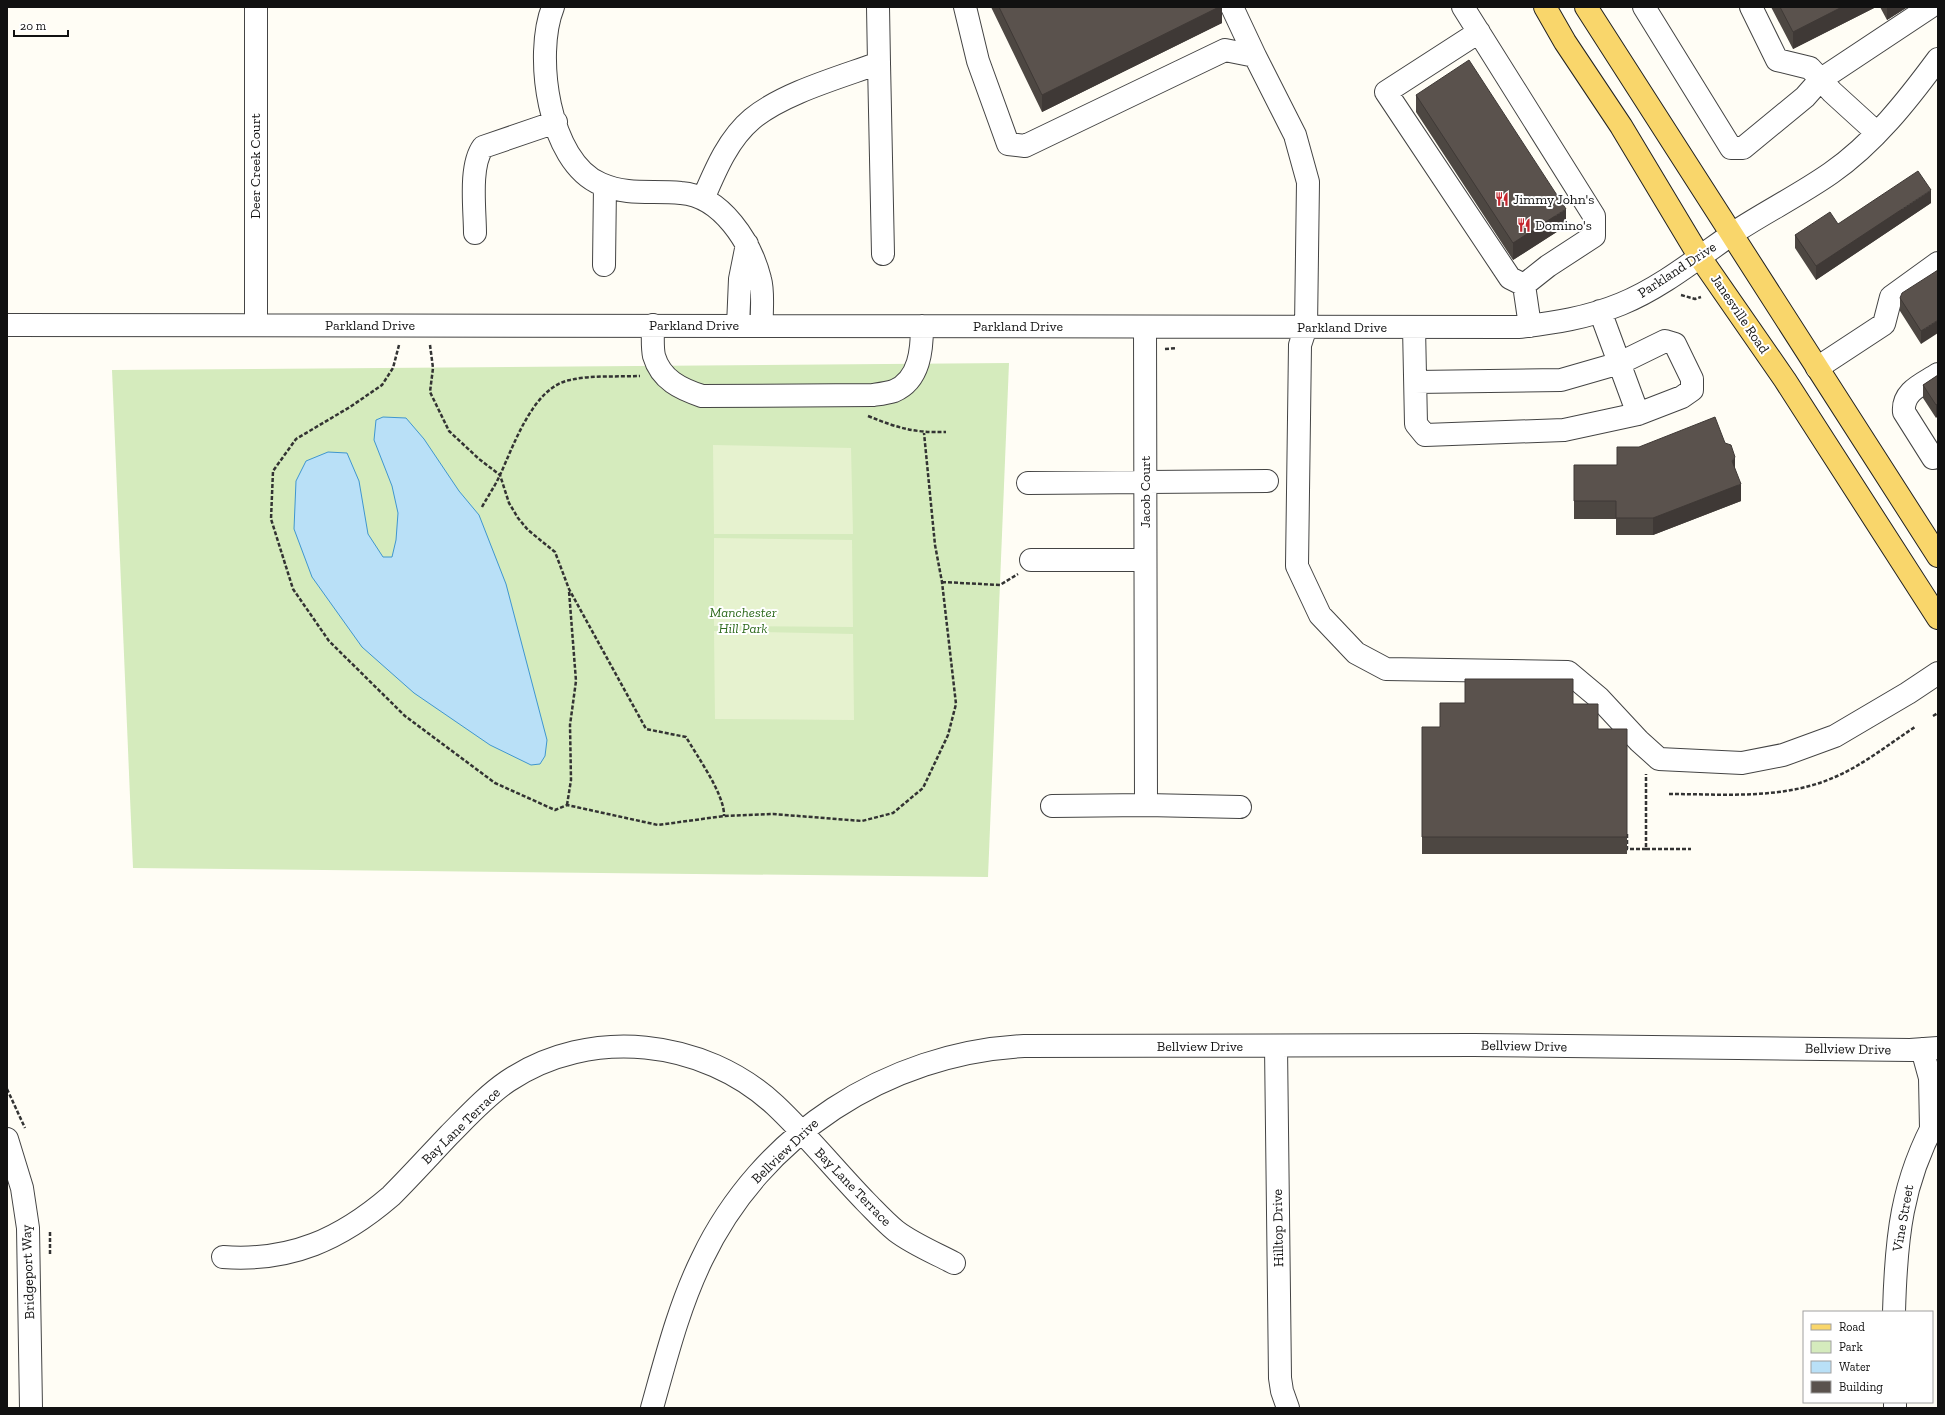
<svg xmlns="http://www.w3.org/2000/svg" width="1945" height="1415" font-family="'Zilla Slab',serif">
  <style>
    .green { fill: #d5ebbd }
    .pitch { fill: #e6f2cf }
    .water { fill: #b9e0f7; stroke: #3f96cf }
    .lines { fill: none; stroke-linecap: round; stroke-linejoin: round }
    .minor-casing { stroke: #444; stroke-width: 24 }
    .major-casing { stroke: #222; stroke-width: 24 }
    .path { stroke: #333; stroke-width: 2.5; stroke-dasharray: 4 2; stroke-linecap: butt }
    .minor { stroke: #fff; stroke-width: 22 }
    .major { stroke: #f9d66b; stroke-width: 22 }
    .wall { fill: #4d4742 }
    .shaded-wall { fill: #3f3936 }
    .building { fill: #5a524d; stroke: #3f3936 }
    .labels { text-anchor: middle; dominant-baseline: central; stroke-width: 4; stroke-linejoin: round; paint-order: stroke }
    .street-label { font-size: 14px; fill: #111; stroke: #fff }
    .poi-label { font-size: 14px; fill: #111; stroke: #fff; text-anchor: start }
    .park-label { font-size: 14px; font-style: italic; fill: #2f6b1f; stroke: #fff }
  </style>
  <rect width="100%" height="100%" fill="#fffdf5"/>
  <path class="green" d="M 1009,363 L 988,877 L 133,868 L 112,370 Z"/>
  <path class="pitch" d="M 713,445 L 851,448 L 853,534 L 714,534 Z
    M 714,538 L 852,540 L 853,627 L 714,626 Z
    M 714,631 L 853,634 L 854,720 L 715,719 Z"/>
  <path class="water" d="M 383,417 L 406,418 L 424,439 L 459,491 L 479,515 L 506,584 L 547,740 L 545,756 L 540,764 L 531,765 L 490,745 L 414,693 L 362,647 L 312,577 L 294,529 L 296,481 L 306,461 L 328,452 L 347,453 L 359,481 L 368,534 L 383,557 L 392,557 L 396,540 L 398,513 L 392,486 L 374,440 L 376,420 Z"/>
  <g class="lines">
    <defs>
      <path id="minor" d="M 256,7 L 256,324
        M 553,7 C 534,54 548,162 601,184 C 629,196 652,190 681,193 C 722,196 751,243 760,279 C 764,293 761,311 762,325
        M 878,7 L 879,63
        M 965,7 L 978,61 L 1008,144 L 1025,146 L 1225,50 L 1255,56 L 1295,135 L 1308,182 L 1306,327 L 1300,345 L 1297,566 L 1320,615 L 1356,653 L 1386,669 L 1568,672 L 1599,698 L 1639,741 L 1659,759 L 1742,763 L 1783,755 L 1835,736 L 1908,693 L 1938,673
        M 1232,7 L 1255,56
        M 1463,7 L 1594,216 L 1594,236 L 1548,266 L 1524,285 L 1530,326
        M 1644,7 L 1731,148 L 1743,148 L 1805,97 L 1820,80 L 1930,7
        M 1751,7 L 1777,60 L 1810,68 L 1832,92 L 1877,133
        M 1479,32 L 1386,92 L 1510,278 L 1524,285
        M 703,199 C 715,171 728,139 752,119 C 783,93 841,77 879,63 L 883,254
        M 475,233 C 475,210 469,166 483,147 L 556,122
        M 604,265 L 605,186
        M 7,325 L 1518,327 C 1554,323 1587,318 1621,304 C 1663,287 1701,255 1738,230 C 1769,210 1801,194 1831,173 C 1874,143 1907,101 1938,59
        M 653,325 C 653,335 652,347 654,356 C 661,380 681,389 702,396 L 873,395 C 880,394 888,393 894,391 C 920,380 922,349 922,326
        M 738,326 L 740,279 L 747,244
        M 1145,327 L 1146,805 L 1240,807
        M 1414,327 L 1416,424 L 1425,435 L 1564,430 L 1638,414 L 1600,311
        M 1817,368 L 1884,324 L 1891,297 L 1938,263
        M 1416,382 L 1561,380 L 1620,363 L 1665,341 L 1675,344 L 1692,379 L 1692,390 L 1682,397 L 1638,414
        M 1933,458 L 1904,412 C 1902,391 1923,384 1938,374
        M 1028,483 L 1267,481
        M 1031,560 L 1145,560
        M 1052,806 L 1146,805
        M 1276,1046 L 1280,1378 L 1282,1391 L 1288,1408
        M 1922,1049 L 1930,1078 L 1931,1129
        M 7,1139 L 22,1188 L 28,1228 L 31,1408
        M 223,1257 C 291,1262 341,1239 391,1196 C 411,1176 430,1155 449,1135 C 468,1116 486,1096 508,1081 C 590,1026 704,1039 775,1105 C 807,1135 835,1170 866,1202 C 875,1211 885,1222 896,1231 C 913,1244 935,1253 954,1263
        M 1894,1312 C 1896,1239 1901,1182 1938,1116
        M 1895,1402 L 1895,1408
        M 652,1408 C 666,1358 679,1306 702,1259 C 761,1135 887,1053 1024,1046 L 1473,1045 L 1910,1050 L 1938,1048"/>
      <path id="major" d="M 1545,7 L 1565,42 L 1621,126 L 1699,256 L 1785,380 L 1938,618
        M 1586,7 L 1938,556"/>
    </defs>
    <use href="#minor" class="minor-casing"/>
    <use href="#major" class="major-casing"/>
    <path class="path" d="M 1681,295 L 1695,299 L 1701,297
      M 399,345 L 393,368 L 382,385 L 350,407 L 296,439 L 273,471 L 271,519 L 293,589 L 329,641 L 405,716 L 495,783 L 555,810 L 567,805 L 658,825 L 724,816 L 773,814 L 862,821 L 893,813 L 923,788 L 948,735 L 956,704 L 942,582 L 935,545 L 924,433
      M 430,345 L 433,368 L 430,392 L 449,431 L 479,459 L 500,475 L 509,503 L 518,518 L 528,530 L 555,552 L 569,589 L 646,729 L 686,737 C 697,756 725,795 724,816
      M 1165,349 L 1177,348
      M 868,416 C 898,428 914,433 946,432
      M 482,507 C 488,496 495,486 500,475 C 514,445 533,387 570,380 C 591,375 618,377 640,376
      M 942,582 L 1000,585 L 1018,574
      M 1933,716 L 1938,713
      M 1669,794 C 1725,794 1783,800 1835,777 C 1863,765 1889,744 1915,727
      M 567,805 L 571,780 L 570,725 L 576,681 L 569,591
      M 1627,834 L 1627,849 L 1646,849 L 1646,774
      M 1646,849 L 1691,849
      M 7,1089 L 25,1128
      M 50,1232 L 50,1255"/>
    <use href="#minor" class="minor"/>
    <use href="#major" class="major"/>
  </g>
  <path class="wall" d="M 991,7 L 1222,7 L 1222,23 L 1042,112 Z
    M 1771,7 L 1876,7 L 1793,49 Z
    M 1880,7 L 1906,7 L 1906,8 L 1887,20 Z
    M 1416,95 L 1566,226 L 1513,260 L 1416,112 Z
    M 1931,203 L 1816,280 L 1795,248 L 1795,235 L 1838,224 Z
    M 1938,270 L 1921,344 L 1900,311 L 1900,298 Z
    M 1938,375 L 1936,418 L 1923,398 L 1923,385 Z
    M 1574,465 L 1617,465 L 1735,469 L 1741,501 L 1653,535 L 1616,535 L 1616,519 L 1574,519 Z
    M 1573,704 L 1598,729 L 1627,729 L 1627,854 L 1422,854 L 1422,727 L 1440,727 Z"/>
  <path class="shaded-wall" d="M 1219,7 L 1222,7 L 1222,23 L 1042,112 L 1042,95 Z
    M 1842,7 L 1876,7 L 1793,49 L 1793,32 Z
    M 1887,7 L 1906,7 L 1906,8 L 1887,20 Z
    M 1931,190 L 1931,203 L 1816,280 L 1816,266 Z
    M 1566,209 L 1566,226 L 1513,260 L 1513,243 Z
    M 1938,320 L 1938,333 L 1921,344 L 1921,331 Z
    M 1938,403 L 1938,416 L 1936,418 L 1936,405 Z
    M 1735,457 L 1735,474 L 1732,461 Z
    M 1741,484 L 1741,501 L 1653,535 L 1653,518 Z"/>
  <path class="building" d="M 999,7 L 1219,7 L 1042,95 Z
    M 1780,7 L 1842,7 L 1793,32 Z
    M 1469,60 L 1566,209 L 1513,243 L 1416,95 Z
    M 1918,171 L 1931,190 L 1816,266 L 1795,235 L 1830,212 L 1838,224 Z
    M 1938,270 L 1938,320 L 1921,331 L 1900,298 L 1902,293 Z
    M 1938,375 L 1938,403 L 1936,405 L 1923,385 Z
    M 1715,417 L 1725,443 L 1731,445 L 1735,457 L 1732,461 L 1741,484 L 1653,518 L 1616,518 L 1616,501 L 1574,501 L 1574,465 L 1617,465 L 1617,447 L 1639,447 Z
    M 1465,679 L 1573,679 L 1573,704 L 1598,704 L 1598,729 L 1627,729 L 1627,837 L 1422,837 L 1422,727 L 1440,727 L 1440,703 L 1465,703 Z"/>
  <defs>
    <symbol id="restaurant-bare" viewBox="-9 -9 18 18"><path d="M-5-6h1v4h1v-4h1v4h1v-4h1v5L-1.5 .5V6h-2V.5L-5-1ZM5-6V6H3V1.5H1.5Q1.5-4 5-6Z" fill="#c4262e" stroke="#fff" stroke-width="2.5" paint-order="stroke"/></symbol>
  </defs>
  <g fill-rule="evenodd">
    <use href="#restaurant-bare" x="1492" y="189" width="20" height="20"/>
    <use href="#restaurant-bare" x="1514" y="215" width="20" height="20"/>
  </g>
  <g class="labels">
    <g class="street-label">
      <text transform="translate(255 166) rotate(-90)">Deer Creek Court</text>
      <text transform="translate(1677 270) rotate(-33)">Parkland Drive</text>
      <text transform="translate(1740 314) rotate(56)">Janesville Road</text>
      <text x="370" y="325">Parkland Drive</text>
      <text x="694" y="325">Parkland Drive</text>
      <text x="1018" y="326">Parkland Drive</text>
      <text x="1342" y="327">Parkland Drive</text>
      <text transform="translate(1145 492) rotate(-90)">Jacob Court</text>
      <text x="1200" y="1046">Bellview Drive</text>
      <text transform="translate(1524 1046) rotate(1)">Bellview Drive</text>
      <text transform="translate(1848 1049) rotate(1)">Bellview Drive</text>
      <text transform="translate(461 1126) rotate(-44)">Bay Lane Terrace</text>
      <text transform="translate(785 1151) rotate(-44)">Bellview Drive</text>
      <text transform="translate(853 1187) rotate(46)">Bay Lane Terrace</text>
      <text transform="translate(1903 1218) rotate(-80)">Vine Street</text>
      <text transform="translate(1278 1228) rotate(-91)">Hilltop Drive</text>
      <text transform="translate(28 1272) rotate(-92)">Bridgeport Way</text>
    </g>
    <g class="poi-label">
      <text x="1513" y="199">Jimmy John's</text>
      <text x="1535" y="225">Domino's</text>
    </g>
    <g class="park-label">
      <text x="743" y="612">Manchester<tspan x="743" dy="16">Hill Park</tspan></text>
    </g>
  </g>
  <rect width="1945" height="1415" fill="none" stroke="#111111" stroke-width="16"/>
  <rect x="1803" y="1311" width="130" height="92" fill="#ffffff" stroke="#a0a0a0"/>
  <rect x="1811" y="1324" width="20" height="6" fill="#f9d66b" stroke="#a0a0a0"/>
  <text x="1839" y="1331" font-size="12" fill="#111111">Road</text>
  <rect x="1811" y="1341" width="20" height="12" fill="#d5ebbd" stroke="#a0a0a0"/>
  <text x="1839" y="1351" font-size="12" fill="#111111">Park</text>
  <rect x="1811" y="1361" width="20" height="12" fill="#b9e0f7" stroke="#a0a0a0"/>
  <text x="1839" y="1371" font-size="12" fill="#111111">Water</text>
  <rect x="1811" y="1381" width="20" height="12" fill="#5a524d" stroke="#a0a0a0"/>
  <text x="1839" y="1391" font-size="12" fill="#111111">Building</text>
  <path d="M14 30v6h54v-6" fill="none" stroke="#111111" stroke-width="2"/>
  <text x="20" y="30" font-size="12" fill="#111111" stroke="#ffffff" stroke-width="3" paint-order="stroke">20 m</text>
</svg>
